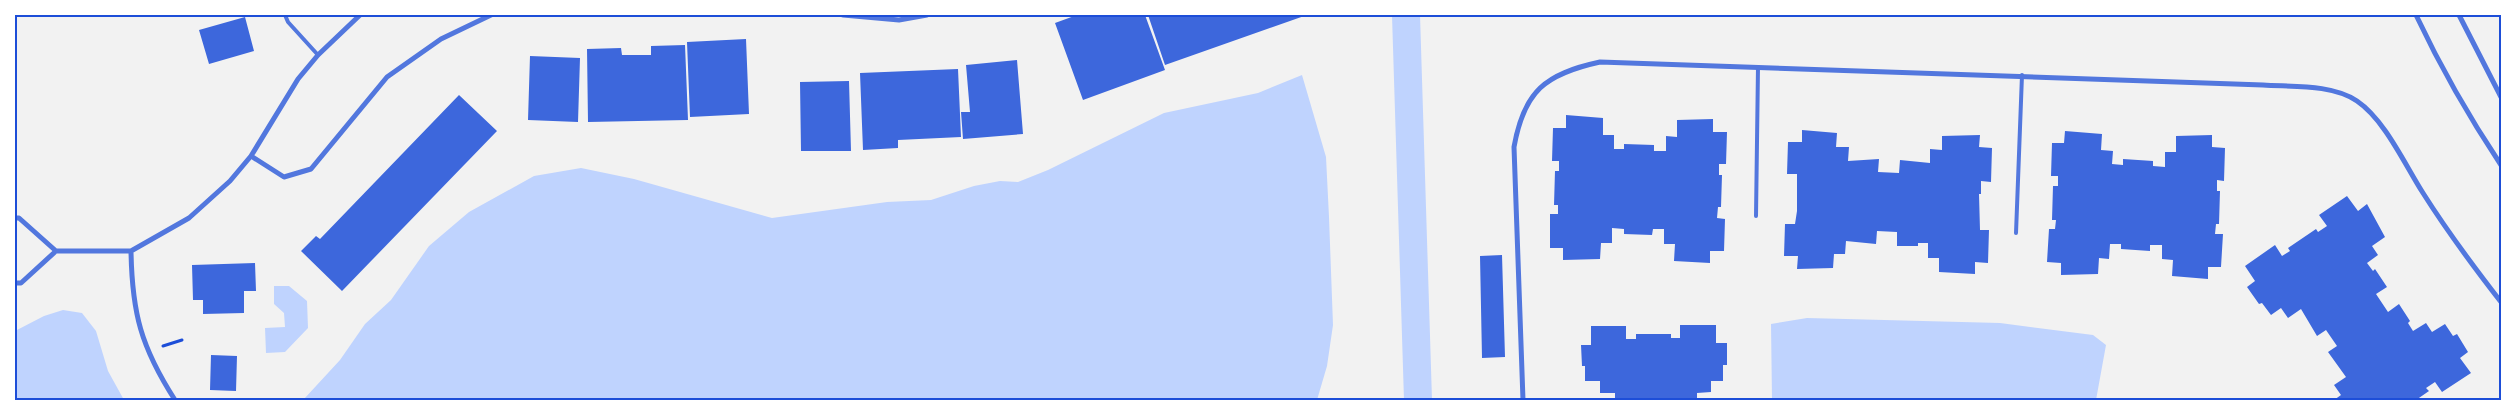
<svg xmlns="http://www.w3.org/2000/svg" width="2516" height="415" font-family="Signika,sans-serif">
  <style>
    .water { fill: #bfd3fe }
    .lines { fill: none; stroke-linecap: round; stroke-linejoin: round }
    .canal { stroke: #bfd3fe; stroke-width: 28 }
    .building { fill: #3d67dc }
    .path { stroke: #1d4ed8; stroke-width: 3 }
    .service { stroke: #5277de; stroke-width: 4 }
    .minor { stroke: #5277de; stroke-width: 5 }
    .neatline { fill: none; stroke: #1d4ed8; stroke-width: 2 }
  </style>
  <rect width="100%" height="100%" fill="#f2f2f2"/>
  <path class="water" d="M 1302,75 L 1326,157 L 1329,217 L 1333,325 L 1327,366 L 1317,400 L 278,400 L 304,399 L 340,360 L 365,324 L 391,300 L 429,246 L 469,212 L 534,176 L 581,168 L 634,179 L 772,218 L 887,202 L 931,200 L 974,186 L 1000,181 L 1018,182 L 1048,170 L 1164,113 L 1258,93 Z
    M 274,286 L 289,286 L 307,301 L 308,328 L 285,352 L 266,353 L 265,328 L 285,327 L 284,313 L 274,304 Z
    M 63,310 L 82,313 L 96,331 L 108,371 L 124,400 L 15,400 L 15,331 L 44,316 Z
    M 1807,318 L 2000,323 L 2093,335 L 2106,345 L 2096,400 L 1772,400 L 1771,324 Z"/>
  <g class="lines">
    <path class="canal" d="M 1406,15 L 1418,400"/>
  </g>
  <path class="building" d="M 1077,15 L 1145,15 L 1165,70 L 1083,100 L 1055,23 Z
    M 1148,15 L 1307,15 L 1165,65 Z
    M 245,17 L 254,51 L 209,64 L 199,30 Z
    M 746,39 L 749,114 L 690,117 L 687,42 Z
    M 685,45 L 688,120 L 588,122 L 587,49 L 621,48 L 622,55 L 651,55 L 651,46 Z
    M 530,56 L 580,58 L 578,122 L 528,120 Z
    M 1017,60 L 1023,134 L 963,139 L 961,112 L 970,112 L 966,65 Z
    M 958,69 L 961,137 L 898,140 L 898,148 L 863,150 L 860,73 Z
    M 849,81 L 851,151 L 801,151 L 800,82 Z
    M 459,95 L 497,131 L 342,291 L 301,251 L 316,236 L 320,239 Z
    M 1566,115 L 1603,118 L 1603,135 L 1614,135 L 1614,149 L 1624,149 L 1624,144 L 1654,145 L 1654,151 L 1666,151 L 1666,136 L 1677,137 L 1677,120 L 1713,119 L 1713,132 L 1727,132 L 1726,164 L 1719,164 L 1719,175 L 1722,175 L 1721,207 L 1718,207 L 1717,218 L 1725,219 L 1724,251 L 1710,251 L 1710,263 L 1674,261 L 1675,244 L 1664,244 L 1664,229 L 1653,229 L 1652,235 L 1624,234 L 1624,229 L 1612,228 L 1612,243 L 1601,243 L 1600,259 L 1563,260 L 1563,248 L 1550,248 L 1550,214 L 1558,214 L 1558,205 L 1554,205 L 1555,171 L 1559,171 L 1559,161 L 1552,161 L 1553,128 L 1566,128 Z
    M 1802,130 L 1837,133 L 1836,147 L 1849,147 L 1848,161 L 1879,159 L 1878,172 L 1899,173 L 1900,160 L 1930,163 L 1930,149 L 1942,150 L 1942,136 L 1980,135 L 1979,147 L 1992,148 L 1991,182 L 1981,181 L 1981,194 L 1979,194 L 1980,230 L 1989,230 L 1988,263 L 1975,262 L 1975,274 L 1939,272 L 1939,258 L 1928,258 L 1928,243 L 1918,243 L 1918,246 L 1897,246 L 1897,232 L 1877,231 L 1876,244 L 1846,241 L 1845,254 L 1834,254 L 1833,268 L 1797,269 L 1798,256 L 1784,256 L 1785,224 L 1795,224 L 1797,211 L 1797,174 L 1787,174 L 1788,142 L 1802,142 Z
    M 2065,131 L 2102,134 L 2101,150 L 2113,151 L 2112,164 L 2123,165 L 2123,159 L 2153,161 L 2153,166 L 2165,167 L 2165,152 L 2176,152 L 2176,136 L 2212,135 L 2212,147 L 2225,148 L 2224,181 L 2217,180 L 2217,191 L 2220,191 L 2219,224 L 2216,224 L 2215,234 L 2223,234 L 2221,267 L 2208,267 L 2208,279 L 2172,276 L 2173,260 L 2162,259 L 2162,245 L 2150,245 L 2150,251 L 2121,249 L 2121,244 L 2110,244 L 2109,259 L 2099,258 L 2098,274 L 2061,275 L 2061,263 L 2047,262 L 2049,229 L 2055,229 L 2056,220 L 2052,220 L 2053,186 L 2058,186 L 2058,176 L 2051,176 L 2052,143 L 2064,143 Z
    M 2347,196 L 2358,211 L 2367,204 L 2385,237 L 2372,246 L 2378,255 L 2367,263 L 2373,271 L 2375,269 L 2387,287 L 2376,294 L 2388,312 L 2399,304 L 2410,321 L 2408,323 L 2413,331 L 2426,323 L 2432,332 L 2445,324 L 2453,336 L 2457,334 L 2468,352 L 2460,358 L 2471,373 L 2442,392 L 2435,382 L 2426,388 L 2429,391 L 2416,400 L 2334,400 L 2341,395 L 2334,385 L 2346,377 L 2328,352 L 2337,346 L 2326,330 L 2317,336 L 2301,309 L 2288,318 L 2281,308 L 2271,315 L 2262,303 L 2259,304 L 2247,287 L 2255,281 L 2245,266 L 2275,245 L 2282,256 L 2290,251 L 2288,248 L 2316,229 L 2318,232 L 2327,226 L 2319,215 Z
    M 1502,255 L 1505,357 L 1482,358 L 1480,256 Z
    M 255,263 L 256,291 L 244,291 L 244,313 L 203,314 L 203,300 L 193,300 L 192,265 Z
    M 1680,325 L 1716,325 L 1716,343 L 1727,343 L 1727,365 L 1723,365 L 1723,381 L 1711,381 L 1711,392 L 1697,393 L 1697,400 L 1615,400 L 1615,393 L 1600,393 L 1600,381 L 1585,381 L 1585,366 L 1582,366 L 1581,345 L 1591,345 L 1591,326 L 1626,326 L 1626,339 L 1636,339 L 1636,334 L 1671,334 L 1671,338 L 1680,338 Z
    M 211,355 L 237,356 L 236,391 L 210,390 Z"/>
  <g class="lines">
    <path class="path" d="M 163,346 L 182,340"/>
    <path class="service" d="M 285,15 L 288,22 L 318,55
      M 1756,216 L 1758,67
      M 2016,233 L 2022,75"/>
    <path class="minor" d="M 843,15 L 899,20 L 927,15
      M 2416,15 C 2441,68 2469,117 2501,165
      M 2459,15 L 2501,97
      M 251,156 L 298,79 L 318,55 L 360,15
      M 15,218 L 19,218 L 56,251
      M 131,251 C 132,313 141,347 175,400
      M 15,283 L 21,283 L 56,251 L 131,251 L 189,218 L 230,181 L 251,156 L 284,177 L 311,169 L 387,77 L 441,39 L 491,15
      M 1523,400 L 1514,147 C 1524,91 1545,74 1600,62 L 2263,85 C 2292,87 2332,84 2357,101 C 2385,120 2405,165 2423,193 C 2447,231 2473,266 2501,302"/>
  </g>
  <rect width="2516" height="415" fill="none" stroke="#ffffff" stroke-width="32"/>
  <rect x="16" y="16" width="2484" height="383" class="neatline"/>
</svg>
